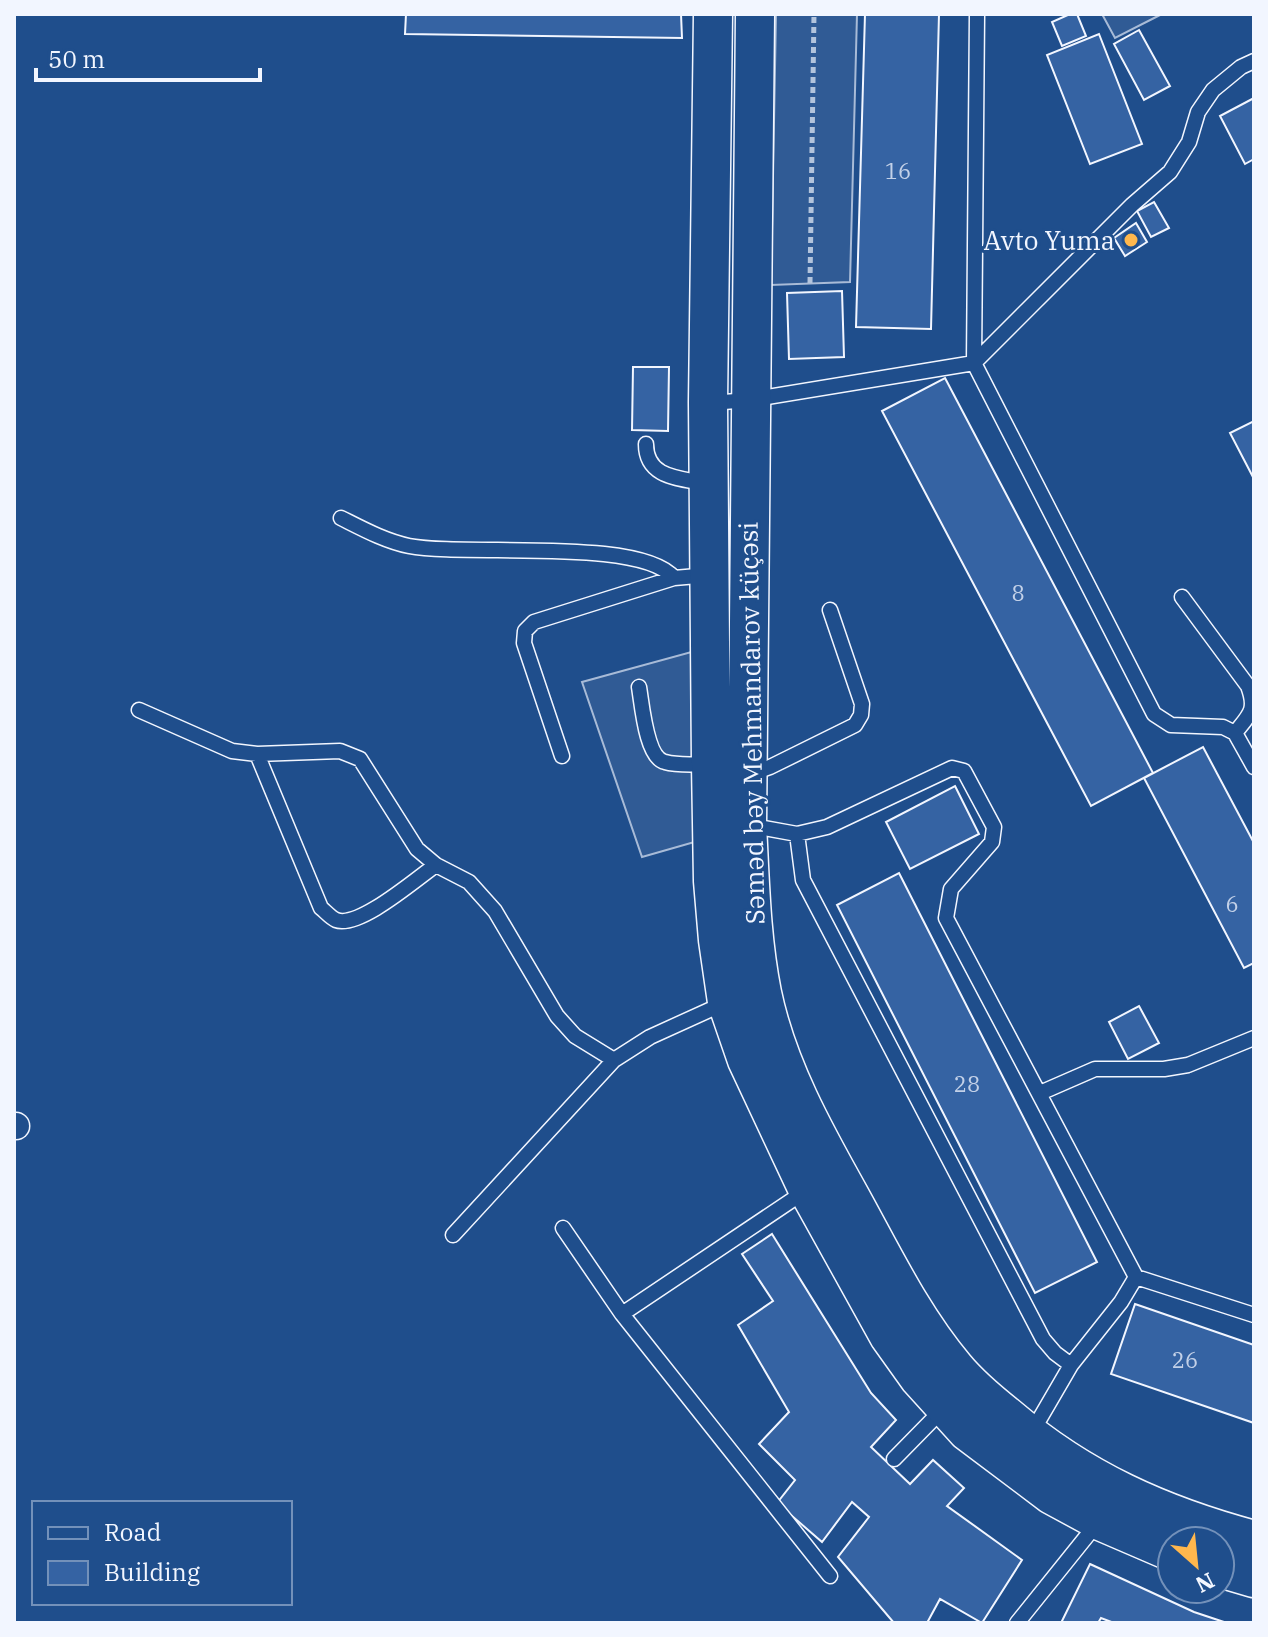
<svg xmlns="http://www.w3.org/2000/svg" width="1268" height="1637" font-family="'IBM Plex Serif',serif">
  <style>
    .built { fill: #305b95; stroke: #a8bbd7; stroke-width: 2 }
    .building { fill: #3563a3; stroke: #f2f6ff; stroke-width: 2 }
    .lines { fill: none; stroke-linecap: round; stroke-linejoin: round }
    .service-casing { stroke: #f2f6ff; stroke-width: 17 }
    .minor-casing { stroke: #f2f6ff; stroke-width: 29 }
    .secondary-casing { stroke: #f2f6ff; stroke-width: 41 }
    .path { stroke: #b3c4dc; stroke-width: 5; stroke-dasharray: 6 4; stroke-linecap: butt }
    .service { stroke: #1f4e8c; stroke-width: 14 }
    .minor { stroke: #1f4e8c; stroke-width: 26 }
    .secondary { stroke: #1f4e8c; stroke-width: 38 }
    .poi-dot { fill: #ffb74d; stroke: #1f4e8c; stroke-width: 3 }
    .labels { text-anchor: middle; dominant-baseline: central; stroke-width: 6; stroke-linejoin: round; paint-order: stroke }
    .number-label { font-size: 22px; fill: #c3d1e8 }
    .poi-label { font-size: 26px; fill: #f2f6ff; stroke: #1f4e8c; text-anchor: end }
    .street-label { font-size: 26px; fill: #f2f6ff; stroke: #1f4e8c }
  </style>
  <rect width="100%" height="100%" fill="#1f4e8c"/>
  <path class="built" d="M 776,14 L 857,14 L 850,282 L 771,285 Z
    M 1102,14 L 1162,14 L 1115,38 Z
    M 695,651 L 698,841 L 642,857 L 582,682 Z"/>
  <path class="building" d="M 406,14 L 681,14 L 682,38 L 405,34 Z
    M 865,14 L 939,14 L 931,329 L 856,327 Z
    M 1070,14 L 1077,14 L 1086,36 L 1062,46 L 1052,22 Z
    M 1139,30 L 1170,86 L 1144,100 L 1114,44 Z
    M 1099,34 L 1142,144 L 1090,164 L 1047,55 Z
    M 1254,98 L 1254,159 L 1245,164 L 1220,116 Z
    M 1154,202 L 1169,228 L 1151,237 L 1137,211 Z
    M 1136,223 L 1147,242 L 1125,256 L 1114,238 Z
    M 842,291 L 844,357 L 789,359 L 787,293 Z
    M 633,367 L 669,367 L 668,431 L 632,430 Z
    M 945,378 L 1153,773 L 1091,806 L 882,411 Z
    M 1254,421 L 1254,479 L 1230,433 Z
    M 1203,747 L 1254,843 L 1254,963 L 1244,968 L 1144,778 Z
    M 955,786 L 979,834 L 910,869 L 886,822 Z
    M 899,873 L 1097,1262 L 1035,1293 L 837,905 Z
    M 1139,1006 L 1159,1043 L 1128,1059 L 1109,1022 Z
    M 772,1234 L 871,1393 L 896,1420 L 871,1447 L 910,1484 L 933,1460 L 964,1488 L 947,1506 L 1022,1560 L 982,1623 L 940,1599 L 927,1623 L 894,1623 L 838,1557 L 869,1517 L 852,1502 L 822,1542 L 777,1503 L 795,1480 L 759,1444 L 789,1412 L 738,1325 L 773,1301 L 742,1254 Z
    M 1135,1304 L 1254,1345 L 1254,1423 L 1111,1374 Z
    M 1090,1564 L 1194,1612 L 1227,1623 L 1114,1623 L 1101,1618 L 1098,1623 L 1061,1623 Z"/>
  <g class="lines">
    <defs>
      <path id="service" d="M 1254,61 L 1241,67 L 1213,90 L 1198,112 L 1189,142 L 1170,172 L 1132,205 L 974,363 L 1154,714 L 1171,725 L 1223,727 L 1235,733 L 1254,767
        M 711,403 L 749,400 L 974,363 L 977,14
        M 646,444 C 646,479 681,478 708,484
        M 341,518 C 363,529 385,541 409,546 C 466,557 641,537 674,578
        M 1182,597 L 1248,686 C 1257,710 1250,714 1235,733
        M 639,687 C 642,704 646,758 665,762 C 679,766 696,764 710,764
        M 139,710 L 232,751 L 257,754 L 340,751 L 360,759 L 417,849 L 436,865 L 469,882 L 495,911 L 557,1016 L 575,1036 L 614,1060 L 650,1037 L 727,1002
        M 257,754 L 321,908 C 325,911 331,918 336,920 C 359,929 417,878 436,865
        M 562,756 L 524,643 L 525,631 L 534,622 L 674,578 L 709,575
        M 750,774 L 770,767 L 855,725 L 861,715 L 862,704 L 830,610
        M 748,825 L 797,834 L 827,827 L 952,768 L 964,771 L 994,827 L 992,842 L 951,889 L 946,918 L 1136,1277
        M 797,834 L 803,880 L 1043,1339 L 1055,1353 L 1071,1365
        M 1040,1093 L 1095,1069 L 1164,1069 L 1188,1065 L 1254,1038
        M 807,1190 L 622,1314 L 830,1576
        M 563,1228 L 622,1314
        M 453,1235 L 614,1060
        M 1032,1432 L 1071,1365 L 1121,1302 L 1136,1277 L 1254,1315
        M 894,1459 L 944,1408
        M 1017,1623 L 1099,1521"/>
      <path id="minor" d="M 14,1126 L 16,1126"/>
      <path id="secondary" d="M 713,14 L 708,403 L 711,764 L 713,881 L 718,940 L 727,1002 L 747,1060 L 808,1190 L 889,1336 L 919,1378 L 967,1431 L 1052,1495 L 1100,1521 L 1172,1552
        M 755,14 L 747,825 C 750,881 751,938 762,993 C 777,1066 815,1134 851,1198 C 883,1256 912,1317 955,1368 C 970,1386 989,1402 1008,1417 C 1082,1480 1161,1515 1254,1540
        M 1220,1568 L 1254,1578"/>
    </defs>
    <use href="#service" class="service-casing"/>
    <use href="#minor" class="minor-casing"/>
    <use href="#secondary" class="secondary-casing"/>
    <path class="path" d="M 810,283 L 814,14"/>
    <use href="#service" class="service"/>
    <use href="#minor" class="minor"/>
    <use href="#secondary" class="secondary"/>
  </g>
  <circle class="poi-dot" cx="1131" cy="240" r="8"/>
  <g class="labels">
    <g class="number-label">
      <text x="898" y="170">16</text>
      <text x="1018" y="592">8</text>
      <text x="1232" y="903">6</text>
      <text x="967" y="1083">28</text>
      <text x="1185" y="1359">26</text>
    </g>
    <g class="poi-label">
      <text x="1115" y="240">Avto Yuma</text>
    </g>
    <g class="street-label">
      <text transform="translate(751 723) rotate(-91)">Səməd bəy Mehmandarov küçəsi</text>
    </g>
  </g>
  <rect width="1268" height="1637" fill="none" stroke="#f2f6ff" stroke-width="32"/>
  <rect x="32" y="1501" width="260" height="104" fill="#1f4e8c" stroke="#7391ba" stroke-width="2"/>
  <rect x="48" y="1527" width="40" height="12" fill="#1f4e8c" stroke="#7391ba" stroke-width="2"/>
  <text x="104" y="1541" font-size="24" fill="#f2f6ff">Road</text>
  <rect x="48" y="1561" width="40" height="24" fill="#3563a3" stroke="#7391ba" stroke-width="2"/>
  <text x="104" y="1581" font-size="24" fill="#f2f6ff">Building</text>
  <g transform="translate(1196 1565) rotate(153)"><circle r="38" fill="#1f4e8c" stroke="#7391ba" stroke-width="2"/>
  <path d="M0-6L14 30L0 20L-14 30Z" fill="#ffb74d"/>
  <text y="-12" font-size="22" font-weight="bold" text-anchor="middle" fill="#f2f6ff">N</text>
  </g>
  <path d="M36 68v12h224v-12" fill="none" stroke="#f2f6ff" stroke-width="4"/>
  <text x="48" y="68" font-size="24" fill="#f2f6ff" stroke="#1f4e8c" stroke-width="6" paint-order="stroke">50 m</text>
</svg>
